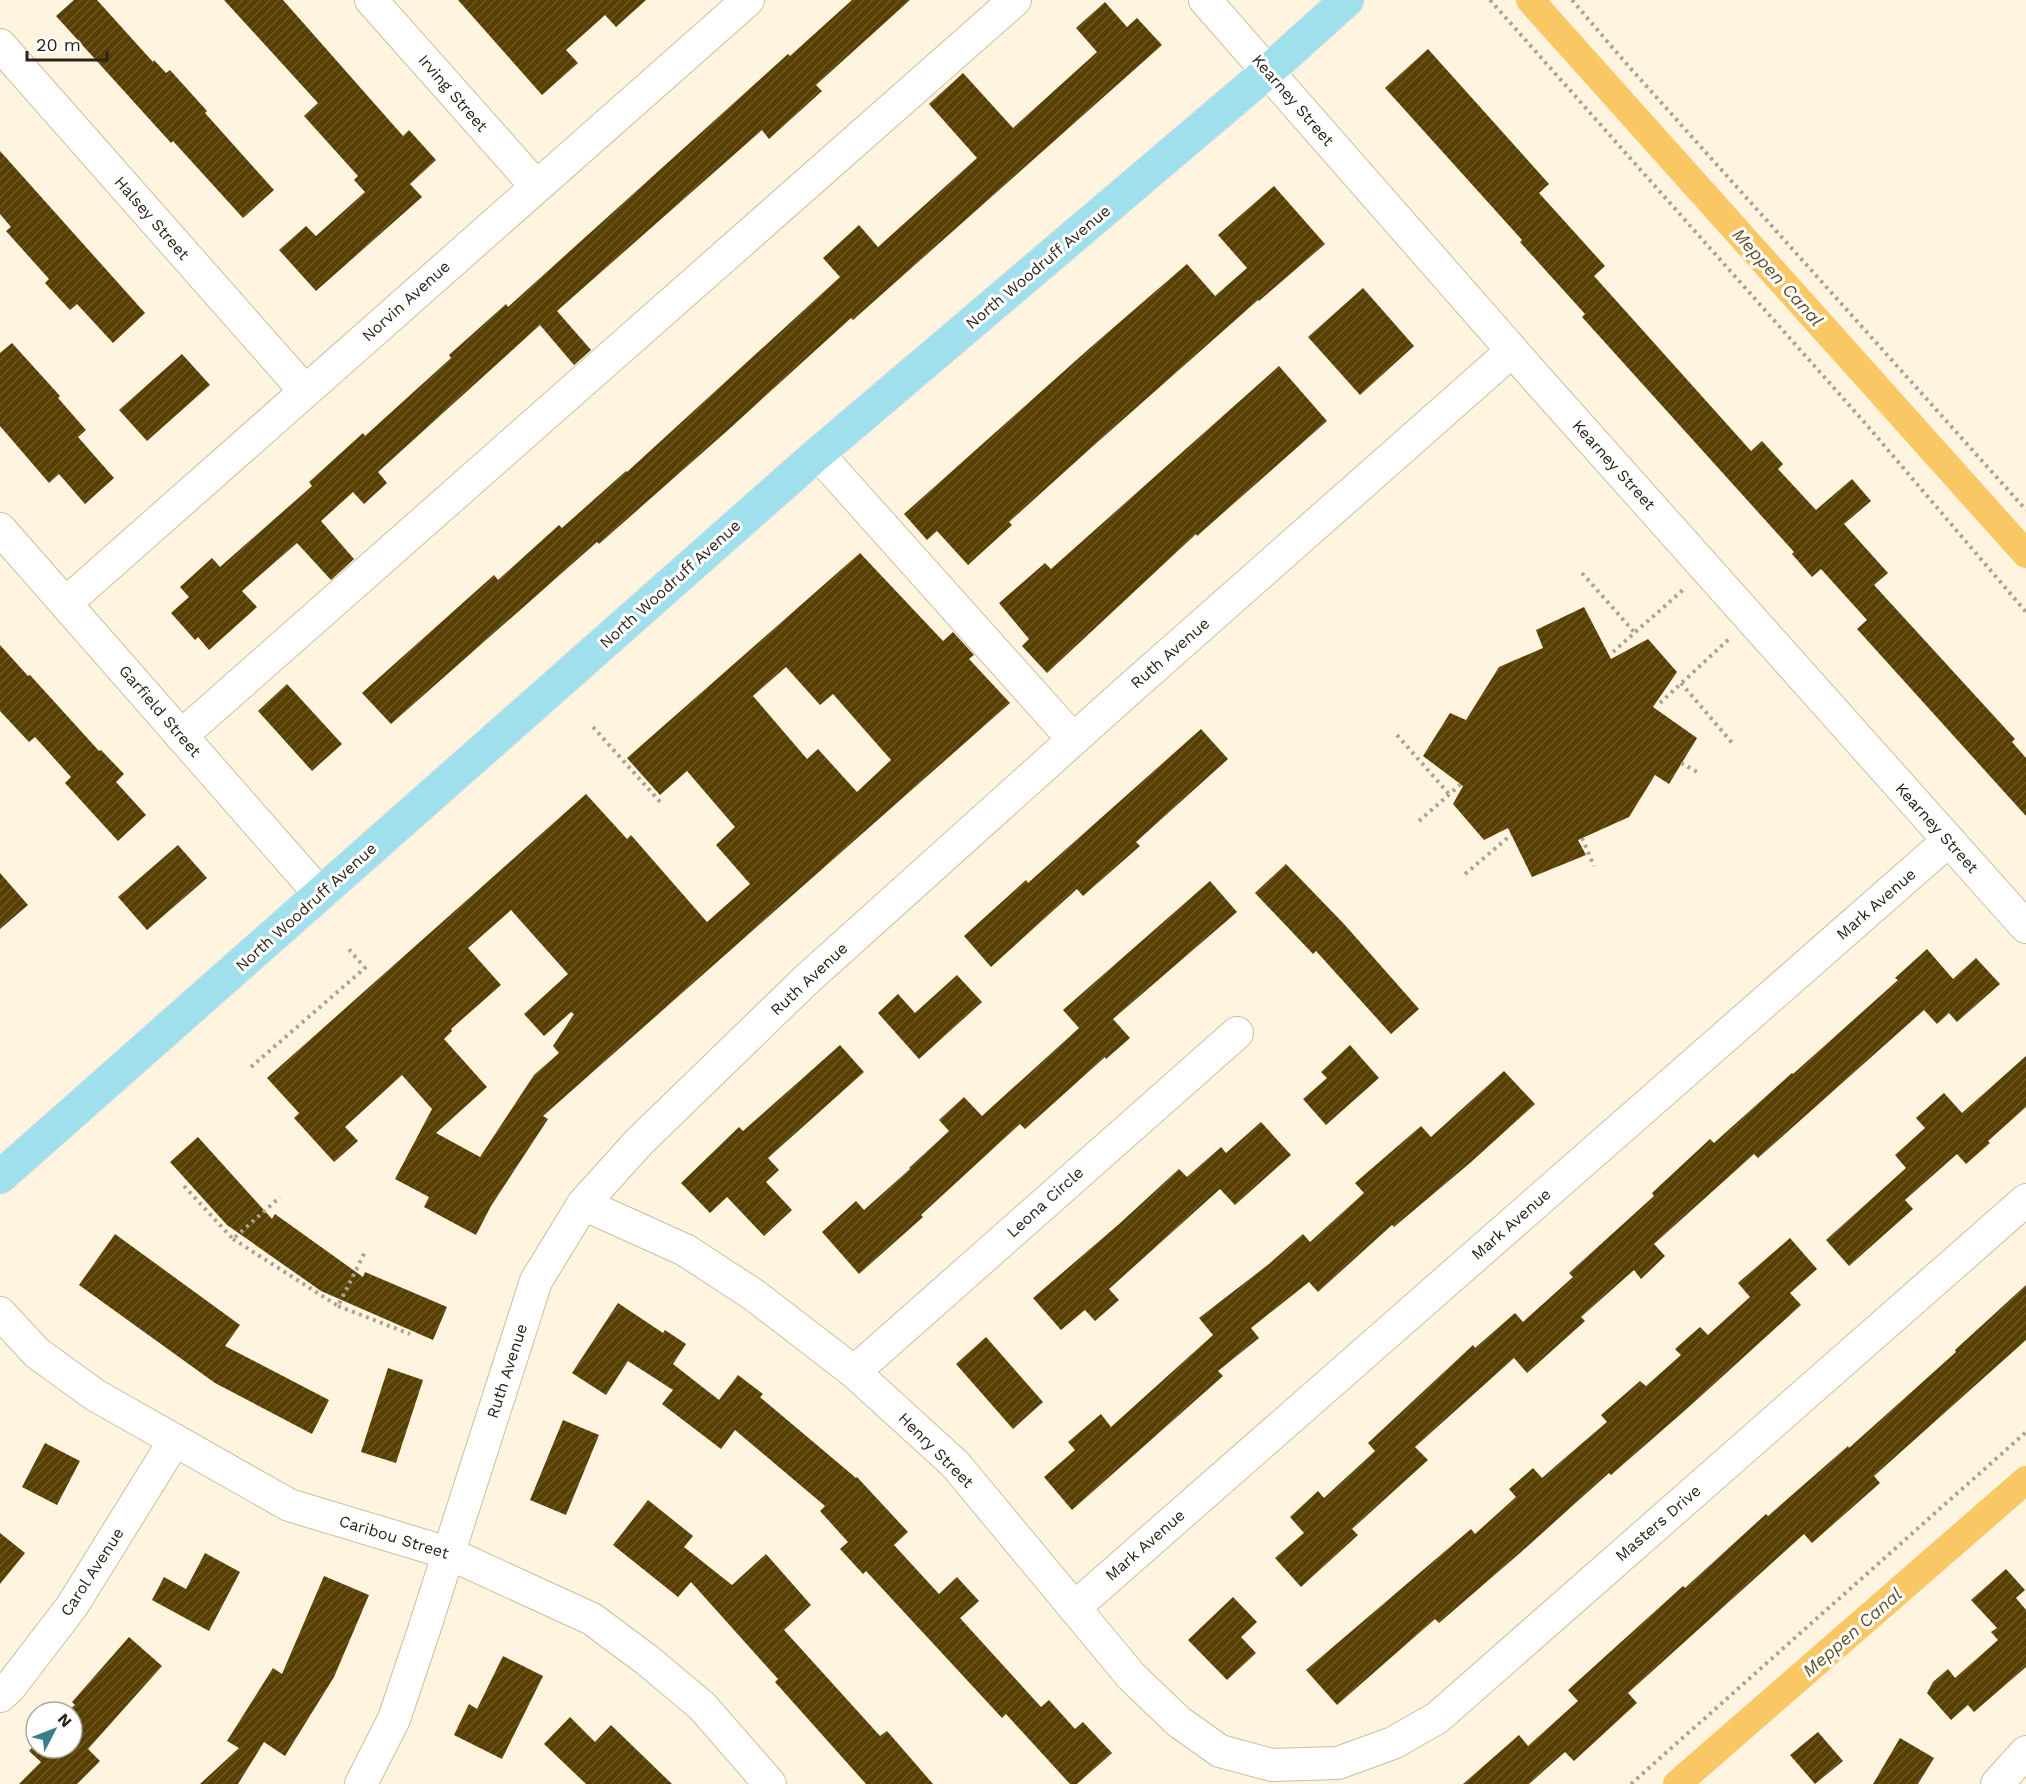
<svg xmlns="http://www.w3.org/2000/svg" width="2026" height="1784" font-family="'Work Sans',sans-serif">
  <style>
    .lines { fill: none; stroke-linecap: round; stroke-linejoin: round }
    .canal { stroke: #f9c764; stroke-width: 28 }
    .building { fill: url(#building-hatch); fill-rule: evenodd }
    .minor-casing { stroke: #cfbe9e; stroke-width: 34 }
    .major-casing { stroke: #e1e0df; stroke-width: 35 }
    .path { stroke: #aca292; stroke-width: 4; stroke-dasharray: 3 4.5; stroke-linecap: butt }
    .minor { stroke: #fff; stroke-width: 32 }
    .major { stroke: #a0e0ed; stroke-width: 33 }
    .labels { text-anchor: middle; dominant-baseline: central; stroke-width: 6; stroke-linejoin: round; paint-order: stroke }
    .street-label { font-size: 16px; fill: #2a2317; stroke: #fff }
    .water-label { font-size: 18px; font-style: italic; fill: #644f27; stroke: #fff }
  </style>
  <defs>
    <pattern id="building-hatch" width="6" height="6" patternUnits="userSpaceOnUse" patternTransform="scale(1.5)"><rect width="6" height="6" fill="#573e01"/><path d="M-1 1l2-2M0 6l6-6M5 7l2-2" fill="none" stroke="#6c5726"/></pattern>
  </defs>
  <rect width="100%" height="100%" fill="#fff4e0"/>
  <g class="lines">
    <path class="canal" d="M 1530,0 L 2026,554
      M 1677,1784 L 2026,1480"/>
  </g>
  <path class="building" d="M 74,0 L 97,0 L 153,62 L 154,60 L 166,73 L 170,70 L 207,111 L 205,113 L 274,190 L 243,218 L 173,141 L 171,143 L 56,16 Z
    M 224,0 L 283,0 L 403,136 L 409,130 L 436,160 L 410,184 L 422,197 L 316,291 L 279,250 L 306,226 L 316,236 L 365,192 L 354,180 L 358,176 L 304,116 L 318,103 Z
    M 458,0 L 646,0 L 616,27 L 605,15 L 566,50 L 578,63 L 542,95 Z
    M 852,0 L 910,0 L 816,85 L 822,91 L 769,139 L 762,130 L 557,311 L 591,350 L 574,365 L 540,325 L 378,472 L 387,483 L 364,504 L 353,492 L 321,521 L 354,559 L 331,580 L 297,543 L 242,591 L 257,607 L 209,650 L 198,637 L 195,640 L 171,613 L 189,597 L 180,587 L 212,558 L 220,567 L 312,486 L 309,482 L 363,433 L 365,436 L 451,358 L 449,355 L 506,304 L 508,307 L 788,54 L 790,56 Z
    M 1105,2 L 1127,27 L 1137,18 L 1162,45 L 853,320 L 851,318 L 727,431 L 599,544 L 597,542 L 391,724 L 362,693 L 494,575 L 498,580 L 559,525 L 562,528 L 626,471 L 627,472 L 840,277 L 823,258 L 859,225 L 878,247 L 977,158 L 929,104 L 963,73 L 1013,128 L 1097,52 L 1076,28 Z
    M 1428,49 L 1549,184 L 1539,193 L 1605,266 L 1594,276 L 1751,451 L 1762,441 L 1783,464 L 1778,469 L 1816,510 L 1852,479 L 1871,501 L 1844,524 L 1888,573 L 1874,585 L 2015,739 L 2012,742 L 2026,758 L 2026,816 L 1857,629 L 1867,620 L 1821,569 L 1812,577 L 1792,554 L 1794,552 L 1582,317 L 1585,314 L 1520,242 L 1522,240 L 1385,88 Z
    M 0,151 L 145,313 L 113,343 L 77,304 L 70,310 L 45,283 L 49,279 L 6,231 L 11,227 L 0,214 Z
    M 1274,186 L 1325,244 L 1259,301 L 1258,300 L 1092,447 L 1009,522 L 1012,525 L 968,565 L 937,531 L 927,540 L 904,514 L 1091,347 L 1187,264 L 1215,296 L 1247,268 L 1218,235 Z
    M 1363,288 L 1414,346 L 1360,395 L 1308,337 Z
    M 12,343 L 60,396 L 58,398 L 86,430 L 78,437 L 114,478 L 85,504 L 59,474 L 49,483 L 0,426 L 0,353 Z
    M 182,354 L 210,385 L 147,441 L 119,410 Z
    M 1279,366 L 1327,421 L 1197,536 L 1196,534 L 1047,673 L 1022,646 L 1029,639 L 999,603 L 1045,563 L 1051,569 Z
    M 860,553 L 943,641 L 953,632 L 974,655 L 969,659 L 1010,703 L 543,1116 L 548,1119 L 491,1206 L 476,1235 L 424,1207 L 429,1197 L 395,1179 L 432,1109 L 402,1075 L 345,1127 L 358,1141 L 334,1162 L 294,1118 L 299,1113 L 267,1078 L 586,794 L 627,839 L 631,835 L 707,922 L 750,884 L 716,845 L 735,827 L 687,771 L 660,795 L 627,758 ZM 786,667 L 820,705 L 833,694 L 891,760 L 857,792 L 818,749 L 807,759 L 753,696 ZM 511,910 L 568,974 L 524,1014 L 544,1036 L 571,1012 L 574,1014 L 553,1046 L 559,1053 L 534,1075 L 480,1157 L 436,1133 L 487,1087 L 444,1039 L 452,1031 L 451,1029 L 501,985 L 468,948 Z
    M 1584,607 L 1611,659 L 1648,639 L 1677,672 L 1653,707 L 1697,738 L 1669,784 L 1655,775 L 1629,817 L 1578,840 L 1586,855 L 1532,877 L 1508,828 L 1484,840 L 1453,804 L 1463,786 L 1423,756 L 1450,713 L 1466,720 L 1499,667 L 1543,648 L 1536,630 Z
    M 0,645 L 28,676 L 30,675 L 99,751 L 101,750 L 124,774 L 116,782 L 146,815 L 118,841 L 65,783 L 71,777 L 35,737 L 29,742 L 0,711 Z
    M 287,684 L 342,744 L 312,771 L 258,711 Z
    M 1201,729 L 1228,759 L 1136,842 L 1140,846 L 1083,896 L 1077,889 L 991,967 L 964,936 L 1026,880 L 1028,883 Z
    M 178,845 L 207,878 L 147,930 L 118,897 Z
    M 1286,864 L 1344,924 L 1419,1009 L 1391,1034 L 1316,951 L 1313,954 L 1255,893 Z
    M 0,873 L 28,905 L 0,929 Z
    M 1210,881 L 1237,912 L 1113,1019 L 1130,1038 L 1106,1059 L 1105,1057 L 1025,1129 L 1020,1124 L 921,1215 L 923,1217 L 859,1274 L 822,1232 L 856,1201 L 864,1210 L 910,1169 L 909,1168 L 949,1131 L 939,1120 L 964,1097 L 982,1116 L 1079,1028 L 1063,1010 Z
    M 1927,949 L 1953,979 L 1976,958 L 2000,984 L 1957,1022 L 1949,1013 L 1937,1024 L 1924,1010 L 1758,1158 L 1754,1154 L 1654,1244 L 1665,1256 L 1641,1279 L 1634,1270 L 1581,1317 L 1585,1321 L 1527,1373 L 1514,1358 L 1415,1447 L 1428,1460 L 1352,1529 L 1358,1535 L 1301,1587 L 1275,1558 L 1304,1533 L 1290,1517 L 1318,1491 L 1324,1498 L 1375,1451 L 1368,1443 L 1473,1345 L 1475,1348 L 1515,1313 L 1523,1322 L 1573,1277 L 1569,1273 L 1654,1196 L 1652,1193 L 1710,1139 L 1714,1143 L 1792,1073 L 1793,1074 L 1898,980 L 1895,978 Z
    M 957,975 L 982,1002 L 919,1059 L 878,1013 L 898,994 L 915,1013 Z
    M 840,1045 L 864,1072 L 768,1158 L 779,1170 L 766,1182 L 792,1210 L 764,1236 L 727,1197 L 710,1213 L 681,1183 L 739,1127 L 743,1131 Z
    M 1350,1045 L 1379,1078 L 1326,1125 L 1303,1099 L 1327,1078 L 1321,1072 Z
    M 2026,1056 L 2026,1107 L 1988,1141 L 1990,1143 L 1966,1164 L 1957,1154 L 1905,1200 L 1913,1209 L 1849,1266 L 1826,1240 L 1906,1168 L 1895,1155 L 1925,1128 L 1916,1118 L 1944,1093 L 1962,1113 Z
    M 1504,1071 L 1535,1104 L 1470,1163 L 1394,1227 L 1392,1225 L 1318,1292 L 1309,1282 L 1251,1328 L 1259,1338 L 1218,1371 L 1223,1376 L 1072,1510 L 1044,1477 L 1075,1450 L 1068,1442 L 1101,1414 L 1111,1427 L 1213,1335 L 1199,1318 L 1269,1264 L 1303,1234 L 1310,1242 L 1364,1193 L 1355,1183 L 1421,1126 L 1431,1137 Z
    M 1261,1122 L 1291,1155 L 1235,1205 L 1220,1189 L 1109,1289 L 1119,1300 L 1095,1321 L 1085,1310 L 1061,1330 L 1033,1298 L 1118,1225 L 1179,1169 L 1187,1177 L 1221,1147 L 1226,1153 Z
    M 198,1137 L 272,1219 L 275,1214 L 363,1277 L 365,1272 L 447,1307 L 433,1340 L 321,1291 L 227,1225 L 170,1162 Z
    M 115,1234 L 240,1325 L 225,1346 L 329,1400 L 312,1434 L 215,1383 L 79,1285 Z
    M 1790,1238 L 1817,1269 L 1790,1293 L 1801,1305 L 1690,1406 L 1611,1475 L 1609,1473 L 1520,1553 L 1439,1623 L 1435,1619 L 1337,1705 L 1306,1670 L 1471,1529 L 1475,1534 L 1516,1497 L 1509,1489 L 1533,1468 L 1542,1478 L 1566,1457 L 1607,1422 L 1601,1415 L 1640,1381 L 1646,1386 L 1681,1355 L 1675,1349 L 1700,1327 L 1708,1335 L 1750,1297 L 1738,1283 Z
    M 2026,1285 L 2026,1340 L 1874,1476 L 1880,1483 L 1812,1543 L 1804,1534 L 1628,1693 L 1637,1703 L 1574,1761 L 1565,1752 L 1529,1784 L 1463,1784 L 1519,1735 L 1528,1746 L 1578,1701 L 1568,1690 L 1683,1586 L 1685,1588 L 1766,1514 L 1768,1516 L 1848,1446 L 1849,1448 L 1956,1352 L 1955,1350 Z
    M 618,1303 L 663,1333 L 665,1330 L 686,1344 L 673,1364 L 719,1400 L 738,1375 L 763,1394 L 760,1397 L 856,1478 L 857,1477 L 908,1532 L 894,1545 L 939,1594 L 957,1577 L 979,1601 L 960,1618 L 1041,1707 L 1049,1700 L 1075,1729 L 1083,1722 L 1112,1753 L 1077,1784 L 1070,1784 L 1006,1714 L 1002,1718 L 866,1571 L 863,1574 L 840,1549 L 848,1542 L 820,1511 L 825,1506 L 735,1430 L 721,1449 L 662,1404 L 673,1390 L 628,1361 L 606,1395 L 572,1373 Z
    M 986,1337 L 1043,1402 L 1013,1429 L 956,1364 Z
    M 388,1368 L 423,1380 L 396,1463 L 361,1452 Z
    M 563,1420 L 599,1435 L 566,1515 L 530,1500 Z
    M 45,1443 L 80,1461 L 57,1505 L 22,1487 Z
    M 648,1500 L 693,1536 L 684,1547 L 732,1585 L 766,1554 L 811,1605 L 784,1630 L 880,1736 L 887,1731 L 933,1784 L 866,1784 L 775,1682 L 778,1679 L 691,1582 L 678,1597 L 613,1545 Z
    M 0,1533 L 25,1553 L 0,1584 Z
    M 205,1553 L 240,1572 L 209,1631 L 152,1600 L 164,1577 L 186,1589 Z
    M 2006,1569 L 2025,1590 L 2016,1598 L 2026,1610 L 2026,1667 L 1974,1712 L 1968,1705 L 1951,1720 L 1927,1693 L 1933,1682 L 1948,1669 L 1955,1678 L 1998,1640 L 1991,1632 L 1997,1628 L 1971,1600 Z
    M 324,1576 L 369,1595 L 334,1677 L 285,1756 L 264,1742 L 238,1784 L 200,1784 L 239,1748 L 227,1741 L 273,1668 L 282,1674 Z
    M 1233,1597 L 1257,1622 L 1241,1637 L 1256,1653 L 1227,1680 L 1188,1640 Z
    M 129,1637 L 162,1666 L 88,1749 L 100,1761 L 77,1784 L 19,1784 L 41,1762 L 29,1751 L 36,1743 L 36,1748 L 72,1748 L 72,1712 L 67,1712 L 75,1705 L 72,1702 Z
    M 503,1656 L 543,1676 L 502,1759 L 454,1735 L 469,1704 L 477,1709 Z
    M 570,1717 L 595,1742 L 611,1725 L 672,1784 L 586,1784 L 544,1744 Z
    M 1818,1732 L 1843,1761 L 1815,1784 L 1790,1755 Z
    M 1900,1738 L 1934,1758 L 1918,1784 L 1873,1784 Z"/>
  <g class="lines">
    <defs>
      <path id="minor" d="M 371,0 L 536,186
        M 1205,0 L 1538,380 L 2026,927
        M 0,45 L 305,391
        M 818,454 L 1073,739
        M 0,529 L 320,894
        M 66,603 L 748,0
        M 181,736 L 1015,0
        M 583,1204 L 685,1250 L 754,1295 L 854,1372 L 955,1464 L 1131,1676 L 1179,1722 L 1220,1751 L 1272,1765 L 1338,1763 L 1393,1743 L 1437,1718 L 2026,1200
        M 0,1313 L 37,1353 L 95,1395 L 289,1505 L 448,1553 L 592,1619 L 647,1660 L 702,1706 L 770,1784
        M 854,1372 L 1237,1033
        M 1074,1608 L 1948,841
        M 0,1696 L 10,1687 L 72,1606 L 175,1440
        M 361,1784 L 394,1719 L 423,1633 L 536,1281 L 583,1204 L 639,1142 L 806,980 L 1124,694 L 1512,351
        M 1997,1784 L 2026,1752"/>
      <path id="major" d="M 0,1177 L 814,457 L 1267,72 L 1347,0"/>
    </defs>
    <use href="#minor" class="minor-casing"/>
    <use href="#major" class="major-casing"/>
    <path class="path" d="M 1490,0 L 1865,423 L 2026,612
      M 1572,0 L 1624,61 L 2026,510
      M 1582,573 L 1635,633
      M 1613,652 L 1685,588
      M 1681,683 L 1733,744
      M 1660,703 L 1730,638
      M 593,727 L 662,804
      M 1397,735 L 1449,794
      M 1681,763 L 1699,773
      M 1419,821 L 1461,784
      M 1582,838 L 1594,866
      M 1465,874 L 1511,835
      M 251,1067 L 365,968 L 347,947
      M 184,1186 L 233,1239 L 280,1197
      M 233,1239 L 338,1306 L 365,1252
      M 338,1306 L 410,1334
      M 1631,1784 L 2026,1432"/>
    <use href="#minor" class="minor"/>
    <use href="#major" class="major"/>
  </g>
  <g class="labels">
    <g class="street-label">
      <text transform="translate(453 93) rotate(49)">Irving Street</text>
      <text transform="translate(1293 100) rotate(49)">Kearney Street</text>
      <text transform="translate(152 218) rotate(49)">Halsey Street</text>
      <text transform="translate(1038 267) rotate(-40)">North Woodruff Avenue</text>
      <text transform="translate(406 301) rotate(-42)">Norvin Avenue</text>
      <text transform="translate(1614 465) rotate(48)">Kearney Street</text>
      <text transform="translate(670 584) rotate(-42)">North Woodruff Avenue</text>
      <text transform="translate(1170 653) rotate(-41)">Ruth Avenue</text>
      <text transform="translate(160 711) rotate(49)">Garfield Street</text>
      <text transform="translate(1937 828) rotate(48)">Kearney Street</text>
      <text transform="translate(1876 904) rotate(-41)">Mark Avenue</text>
      <text transform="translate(306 907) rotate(-42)">North Woodruff Avenue</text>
      <text transform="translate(809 979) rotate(-43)">Ruth Avenue</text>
      <text transform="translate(1045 1202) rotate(-42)">Leona Circle</text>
      <text transform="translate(1511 1224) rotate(-41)">Mark Avenue</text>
      <text transform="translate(507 1371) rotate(-72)">Ruth Avenue</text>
      <text transform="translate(936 1450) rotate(45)">Henry Street</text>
      <text transform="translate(1658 1523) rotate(-41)">Masters Drive</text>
      <text transform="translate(394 1537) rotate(17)">Caribou Street</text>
      <text transform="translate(1145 1545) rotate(-41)">Mark Avenue</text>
      <text transform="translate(92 1572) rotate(-57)">Carol Avenue</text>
    </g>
    <g class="water-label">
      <text transform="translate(1778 277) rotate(48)">Meppen Canal</text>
      <text transform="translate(1852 1632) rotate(-41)">Meppen Canal</text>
    </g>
  </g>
  <g transform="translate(54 1730) rotate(48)"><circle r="28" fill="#ffffff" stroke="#aaa7a2" stroke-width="1.5"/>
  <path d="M0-4.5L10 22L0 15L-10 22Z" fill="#387d8b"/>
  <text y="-9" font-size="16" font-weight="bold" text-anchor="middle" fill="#2a2317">N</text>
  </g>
  <path d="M27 51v9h80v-9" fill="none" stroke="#2a2317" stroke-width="3"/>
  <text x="36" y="51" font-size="18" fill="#2a2317" stroke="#ffffff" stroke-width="4.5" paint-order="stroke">20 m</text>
</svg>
